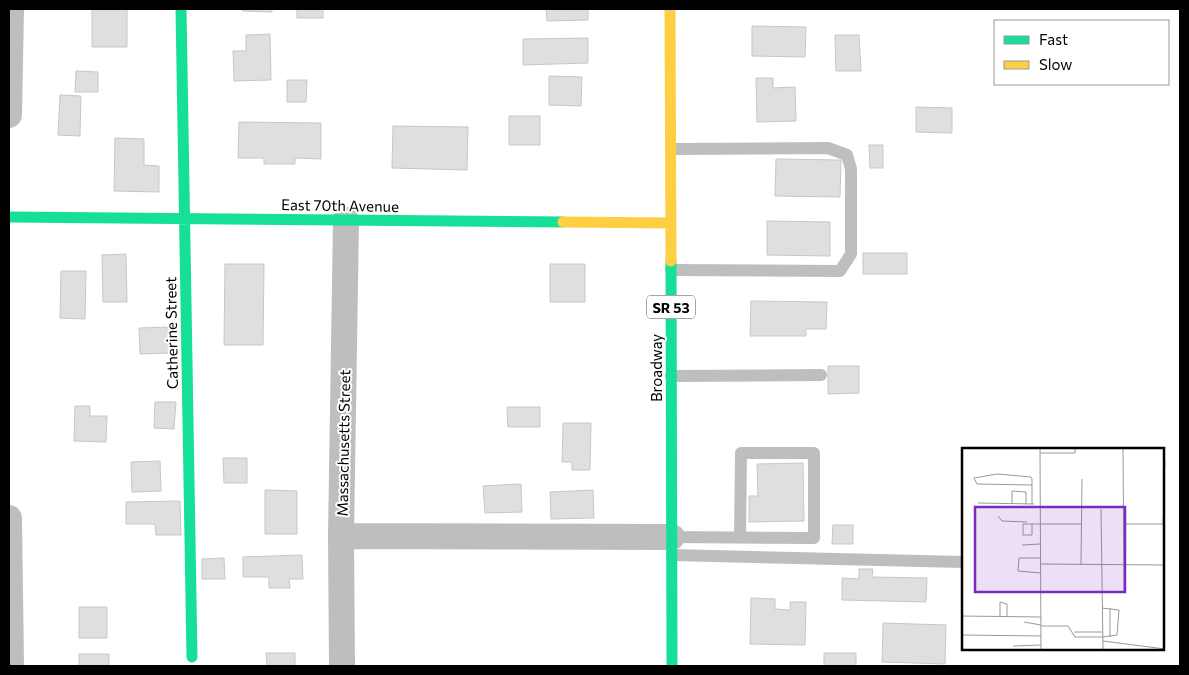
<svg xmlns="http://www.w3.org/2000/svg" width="1189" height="675" font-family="Commissioner,sans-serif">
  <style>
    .building { fill: #dfdfdf; stroke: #c7c7c7 }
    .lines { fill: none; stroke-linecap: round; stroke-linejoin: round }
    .lane { stroke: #bebebe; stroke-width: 12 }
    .street { stroke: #bebebe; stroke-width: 26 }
    .fast { stroke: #16e098; stroke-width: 11 }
    .slow { stroke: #ffcf43; stroke-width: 11 }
    .labels { text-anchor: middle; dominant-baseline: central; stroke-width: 4; stroke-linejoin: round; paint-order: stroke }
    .shield { fill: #fff; stroke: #4c4c4c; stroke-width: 1 }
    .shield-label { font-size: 14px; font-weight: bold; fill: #000 }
    .street-label { font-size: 15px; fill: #000; stroke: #fff }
    .inset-road { fill: none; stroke: #999; stroke-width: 1 }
    .view { fill: #7b2cbf; fill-opacity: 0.15; stroke: #7b2cbf; stroke-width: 2.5 }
    .inset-edge { fill: none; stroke: #000; stroke-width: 2.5 }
  </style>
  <rect width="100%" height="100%" fill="#fff"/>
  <path class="building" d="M 92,9 L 127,9 L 127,47 L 92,47 Z
    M 242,9 L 272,9 L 272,12 L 242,11 Z
    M 297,9 L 323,9 L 323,18 L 297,18 Z
    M 546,9 L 588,9 L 588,20 L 547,21 Z
    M 752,26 L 806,27 L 805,57 L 752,56 Z
    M 270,34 L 271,80 L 234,81 L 233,51 L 246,51 L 246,35 Z
    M 835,35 L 859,35 L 861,71 L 836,71 Z
    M 588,38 L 588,63 L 523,65 L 523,39 Z
    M 76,71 L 98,72 L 98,92 L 75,92 Z
    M 549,76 L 582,77 L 581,106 L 549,105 Z
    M 756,78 L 773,78 L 773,88 L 795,87 L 796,121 L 757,122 Z
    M 287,80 L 307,80 L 306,102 L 287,102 Z
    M 60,95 L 81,96 L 80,136 L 58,135 Z
    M 916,107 L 952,108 L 952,133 L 916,132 Z
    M 509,116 L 540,116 L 540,145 L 509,145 Z
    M 239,122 L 321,123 L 321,159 L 295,158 L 295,164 L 264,164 L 264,158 L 238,158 Z
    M 393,126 L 468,127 L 467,170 L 392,168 Z
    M 115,138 L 144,139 L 144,165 L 159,166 L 159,192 L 114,191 Z
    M 869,145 L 883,145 L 883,168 L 870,168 Z
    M 776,159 L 841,160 L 840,197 L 775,196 Z
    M 767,221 L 830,222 L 830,256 L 767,255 Z
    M 863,253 L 907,253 L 907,274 L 863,274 Z
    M 126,254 L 127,302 L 103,302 L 102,255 Z
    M 225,264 L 264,264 L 263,345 L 224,345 Z
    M 550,264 L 585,264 L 585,302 L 550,302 Z
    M 61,271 L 86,271 L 85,319 L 60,318 Z
    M 751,301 L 827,302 L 826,329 L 806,329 L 806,336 L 750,336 Z
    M 170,327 L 171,353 L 140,354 L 139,328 Z
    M 828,366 L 859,366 L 859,393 L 828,394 Z
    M 155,402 L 176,402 L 174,429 L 154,428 Z
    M 75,406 L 90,406 L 90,416 L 107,416 L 106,442 L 74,441 Z
    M 507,407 L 540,407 L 540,427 L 508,427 Z
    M 563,423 L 591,423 L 590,470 L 572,470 L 572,462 L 562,462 Z
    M 223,458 L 247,458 L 247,483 L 224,483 Z
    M 160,461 L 161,491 L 132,492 L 131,462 Z
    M 803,463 L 804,521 L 749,522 L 749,496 L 758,496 L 757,464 Z
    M 521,484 L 522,512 L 485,513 L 483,486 Z
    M 265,490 L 297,491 L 297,534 L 265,534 Z
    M 593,490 L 594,518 L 551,519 L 550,492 Z
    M 180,501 L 181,535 L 156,535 L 155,524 L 126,524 L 126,502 Z
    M 833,525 L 853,525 L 853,544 L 832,544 Z
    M 302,555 L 303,579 L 289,579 L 290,588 L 269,588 L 269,577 L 243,577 L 243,557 Z
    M 224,558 L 225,579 L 202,579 L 202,559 Z
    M 859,569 L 873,569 L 872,577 L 927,578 L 926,602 L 842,600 L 842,578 L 859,579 Z
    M 751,598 L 775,599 L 775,609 L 790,610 L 790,602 L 806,602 L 805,645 L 750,644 Z
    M 79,607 L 107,607 L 107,638 L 79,638 Z
    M 883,623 L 946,625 L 945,664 L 882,662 Z
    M 266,653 L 295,653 L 295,666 L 267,666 Z
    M 824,653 L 856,653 L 856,666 L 824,666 Z
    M 79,654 L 109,654 L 109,666 L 79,666 Z"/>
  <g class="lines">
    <path class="lane" d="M 671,149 L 828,148 L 847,155 L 851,169 L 851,254 L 840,271 L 671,270
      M 671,376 L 821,375
      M 672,537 L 814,538 L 814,453 L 741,453 L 740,537
      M 672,555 L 963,562"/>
    <path class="street" d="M 9,115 L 11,9
      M 9,518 L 11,666
      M 341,536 L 672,537
      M 342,666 L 341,536 L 346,220"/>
    <path class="fast" d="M 181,9 L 192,657
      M 9,217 L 563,222
      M 671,261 L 672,666"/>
    <path class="slow" d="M 670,9 L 671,261
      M 563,222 L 671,223"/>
  </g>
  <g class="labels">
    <rect class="shield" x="647" y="295.5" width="48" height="23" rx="4"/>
    <g class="shield-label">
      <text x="671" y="307">SR 53</text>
    </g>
    <g class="street-label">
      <text transform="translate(340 205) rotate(1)">East 70th Avenue</text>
      <text transform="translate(171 333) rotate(-91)">Catherine Street</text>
      <text transform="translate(656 368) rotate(-90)">Broadway</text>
      <text transform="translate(343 443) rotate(-89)">Massachusetts Street</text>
    </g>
  </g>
  <g transform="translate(962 448)">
    <rect width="202" height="202" fill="#fff"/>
    <path class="inset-road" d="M 78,0 L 79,202M 161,0 L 162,144M 202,0 L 203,19M 78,5 L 113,5 L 113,0M 70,37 L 15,36 L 12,30 L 35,26 L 69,29 L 70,31 L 70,56M 16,55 L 72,56M 50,56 L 50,43 L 64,44 L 64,56M 139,61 L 141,202M 36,68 L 40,73 L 65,74M 70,76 L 70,87 L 61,87 L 61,76 L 120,76M 162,76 L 203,76M 201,76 L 202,56M 60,97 L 78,96M 79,110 L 57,110 L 56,123 L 79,125M 79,116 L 203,117M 119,116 L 120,31M 140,160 L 157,162 L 155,187 L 141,189M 0,168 L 79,169M 38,169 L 38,154 L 45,156 L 45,169M 62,174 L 79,177M 79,178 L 106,178 L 113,189 L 141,189M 112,184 L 140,184M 0,187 L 79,188M 148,189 L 148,160M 141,193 L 203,201M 51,198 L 79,197"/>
    <path class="view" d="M 13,59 L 163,59 L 163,144 L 13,144 Z"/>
    <rect width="202" height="202" class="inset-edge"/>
  </g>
  <rect width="1189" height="675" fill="none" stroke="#000000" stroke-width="20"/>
  <rect x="994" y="20" width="175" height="65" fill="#ffffff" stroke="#999999"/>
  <rect x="1004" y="36" width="25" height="8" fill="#16e098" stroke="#999999"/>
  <text x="1039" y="45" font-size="15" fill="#000000">Fast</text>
  <rect x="1004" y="61" width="25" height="8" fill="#ffcf43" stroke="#999999"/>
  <text x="1039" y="70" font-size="15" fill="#000000">Slow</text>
</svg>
